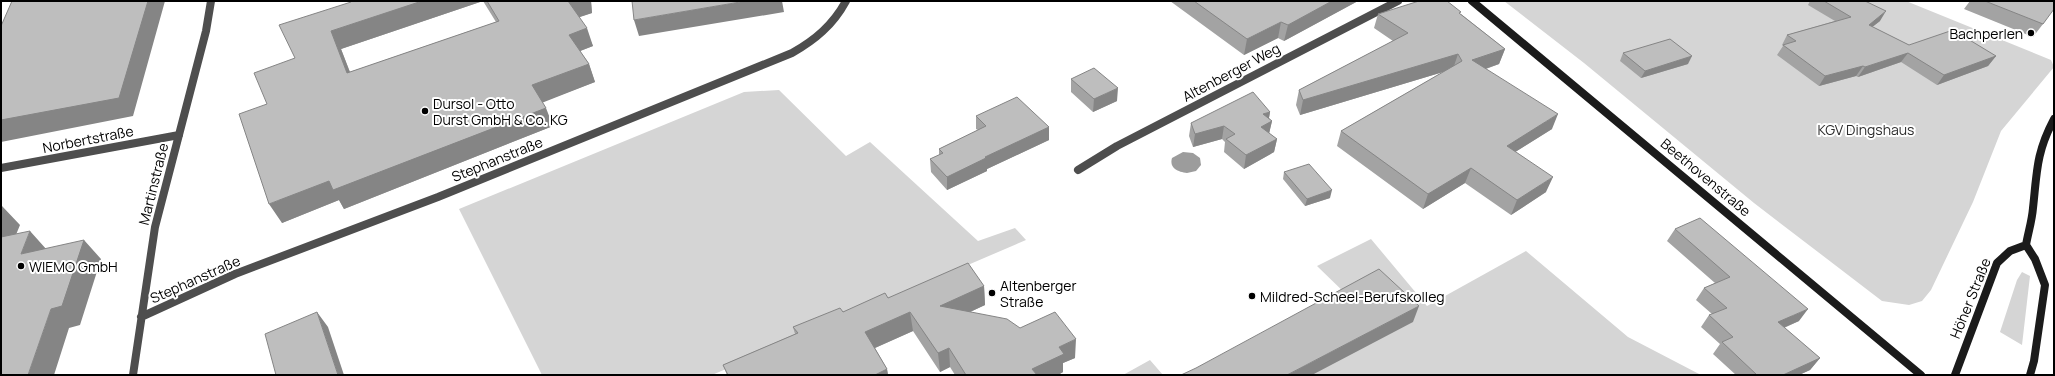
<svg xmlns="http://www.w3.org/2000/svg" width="2055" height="376" font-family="Manrope,sans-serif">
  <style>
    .green { fill: #d5d5d5 }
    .water { fill: #9c9c9c }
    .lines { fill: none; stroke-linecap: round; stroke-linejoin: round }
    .street { stroke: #4e4e4e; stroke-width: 8 }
    .secondary { stroke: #1b1b1b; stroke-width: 8 }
    .wall { fill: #a3a3a3; fill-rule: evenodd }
    .shaded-wall { fill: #858585 }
    .building { fill: #bebebe; stroke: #858585 }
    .poi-dot { fill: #000; stroke: #fff; stroke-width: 1.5 }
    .labels { text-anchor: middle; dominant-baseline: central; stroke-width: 4; stroke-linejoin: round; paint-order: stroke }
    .poi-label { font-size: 14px; fill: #000; stroke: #fff; text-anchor: start }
    .street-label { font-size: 14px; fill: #000; stroke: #fff }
    .park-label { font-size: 14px; fill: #2c2c2c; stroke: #fff }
  </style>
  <rect width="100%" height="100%" fill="#fff"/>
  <path class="green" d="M 1504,1 L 1906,1 L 2051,60 L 2054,67 L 2001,131 L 1973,202 L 1931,290 L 1922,301 L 1909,305 L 1882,301 L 1754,203 L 1584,63 Z
    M 779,90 L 846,156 L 870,142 L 978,241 L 1015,228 L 1026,240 L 712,375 L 542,375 L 459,209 L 744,92 Z
    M 1371,239 L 1427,306 L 1526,251 L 1628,337 L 1701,375 L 1312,375 L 1350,298 L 1317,266 Z
    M 2022,272 L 2030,276 L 2022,345 L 2000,332 L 2017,280 Z
    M 1150,360 L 1163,375 L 1123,375 Z"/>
  <path class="water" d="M 1183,152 L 1193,153 L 1200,158 L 1201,165 L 1196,171 L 1187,173 C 1178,172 1169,168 1172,158 Z"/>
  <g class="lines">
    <path class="street" d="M 1,168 L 179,135
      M 1078,170 L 1117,146 L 1398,1
      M 141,317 L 235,274 L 438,197 L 792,53 C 815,40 833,25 846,1
      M 133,375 L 155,227 L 206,31 L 211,1"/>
    <path class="secondary" d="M 1472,1 L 1921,375
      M 1955,375 L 1997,263 L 2010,251 L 2026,245
      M 2030,375 L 2034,361 L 2045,285 L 2035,259 L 2026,245 C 2028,233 2032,221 2033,208 C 2037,172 2036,153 2054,119"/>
  </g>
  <path class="wall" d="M 351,1 L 591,1 L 592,13 L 579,17 L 593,46 L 580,51 L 589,64 L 595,82 L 542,102 L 553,126 L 344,209 L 339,200 L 282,223 L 267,104 L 295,58 L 351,2 ZM 483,1 L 496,22 L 350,72 L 341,49 Z
    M 1170,1 L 1358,1 L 1284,41 L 1278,38 L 1244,55 Z
    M 1810,1 L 1865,1 L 1880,21 L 1872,27 L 1909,45 L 1996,56 L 1988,66 L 1937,85 L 1901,62 L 1858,77 L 1856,76 L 1819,86 L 1777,55 L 1783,46 L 1782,45 L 1787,35 L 1835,21 L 1808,5 Z
    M 1970,1 L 2054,1 L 2043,24 L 2033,37 L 1964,9 Z
    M 1378,14 L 1461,14 L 1505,49 L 1499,64 L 1486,69 L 1552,129 L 1515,152 L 1546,192 L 1511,215 L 1465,183 L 1423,209 L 1337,146 L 1341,131 L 1443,72 L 1300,115 L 1296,105 L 1299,90 L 1393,41 L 1374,28 Z
    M 1623,53 L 1688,64 L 1641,78 L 1620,61 Z
    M 1071,79 L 1117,101 L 1093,112 L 1071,92 Z
    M 1270,112 L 1269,118 L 1272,121 L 1269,133 L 1277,139 L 1274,152 L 1244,169 L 1224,152 L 1225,142 L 1222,139 L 1193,147 L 1189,136 L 1191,123 Z
    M 976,116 L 1049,127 L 1049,140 L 987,169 L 987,171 L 947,190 L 931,172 L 930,159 L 939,155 L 939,149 L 978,130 L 976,129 Z
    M 1284,172 L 1330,198 L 1305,206 L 1283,179 Z
    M 1675,229 L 1799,321 L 1784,328 L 1820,358 L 1810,370 L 1799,375 L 1736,375 L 1713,354 L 1720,344 L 1701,327 L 1709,315 L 1712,314 L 1696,300 L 1704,288 L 1715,283 L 1667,241 Z
    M 984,286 L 985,305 L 970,312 L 1020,328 L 1075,358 L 1063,363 L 1063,372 L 1058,375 L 955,375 L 950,367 L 940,372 L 913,331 L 875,348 L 887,369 L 888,375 L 727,375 L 723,365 L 795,334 L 793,327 L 888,298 Z"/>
  <path class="shaded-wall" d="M 148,1 L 165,1 L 133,116 L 1,142 L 1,120 Z
    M 422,1 L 483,1 L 341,49 L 357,91 L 347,73 L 331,31 Z
    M 568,1 L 591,1 L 592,13 L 574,19 Z
    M 746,1 L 782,1 L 784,12 L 639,36 L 634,20 Z
    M 1332,1 L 1358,1 L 1284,41 L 1288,25 Z
    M 1886,11 L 1880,21 L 1862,35 L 1869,25 Z
    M 1281,22 L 1278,38 L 1244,55 L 1247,39 Z
    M 587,28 L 593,46 L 575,53 L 569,35 Z
    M 1505,49 L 1499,64 L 1467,75 L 1472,60 Z
    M 1908,53 L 1901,62 L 1858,77 L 1865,67 Z
    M 1458,54 L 1453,69 L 1300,115 L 1303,100 Z
    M 1692,56 L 1688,64 L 1641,78 L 1645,71 Z
    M 1996,56 L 1988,66 L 1937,85 L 1944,75 Z
    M 589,64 L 595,82 L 539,104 L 532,85 Z
    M 1863,66 L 1856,76 L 1819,86 L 1825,76 Z
    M 1118,88 L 1117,101 L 1093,112 L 1094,99 Z
    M 546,108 L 553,126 L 344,209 L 339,200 L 282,223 L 269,204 L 329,181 Z
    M 1270,112 L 1268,123 L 1272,121 L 1269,134 L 1258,140 L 1263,114 Z
    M 1558,114 L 1552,129 L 1501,161 L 1507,146 Z
    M 1224,126 L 1222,139 L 1193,147 L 1195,134 Z
    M 1049,127 L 1049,140 L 987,169 L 987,171 L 947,190 L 947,177 L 985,157 Z
    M 1277,139 L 1274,152 L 1244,169 L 1246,155 Z
    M 1471,168 L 1465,183 L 1423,209 L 1428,194 Z
    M 1553,177 L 1546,192 L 1511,215 L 1517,200 Z
    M 1332,190 L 1330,198 L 1305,206 L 1307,199 Z
    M 2,206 L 20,225 L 6,259 L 1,254 L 1,209 Z
    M 30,231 L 47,250 L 21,254 Z
    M 84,240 L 101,259 L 80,325 L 69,328 L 54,375 L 28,375 L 51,309 Z
    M 984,286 L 985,305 L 942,325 L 940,306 Z
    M 1419,306 L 1413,322 L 1312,375 L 1287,375 Z
    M 1808,309 L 1799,321 L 1769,334 L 1778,322 Z
    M 317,312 L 328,327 L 344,375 L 338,375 Z
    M 910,312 L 913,331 L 868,351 L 865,332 Z
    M 1076,339 L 1075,358 L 1063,363 L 1063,372 L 1058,375 L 1032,375 L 1032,369 L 1059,347 Z
    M 949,348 L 950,367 L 940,372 L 938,353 Z
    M 1820,358 L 1810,370 L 1799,375 L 1783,375 Z
    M 887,369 L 888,375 L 875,375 Z"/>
  <path class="building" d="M 12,1 L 148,1 L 119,98 L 1,120 L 1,26 Z
    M 351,1 L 422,1 L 331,31 L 347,73 L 499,21 L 487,1 L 568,1 L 587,28 L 569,35 L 589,64 L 532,85 L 546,108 L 333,190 L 329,181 L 269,204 L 239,114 L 267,104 L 254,73 L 295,58 L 279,25 L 351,2 Z
    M 632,1 L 746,1 L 634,20 Z
    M 1194,1 L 1332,1 L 1288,25 L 1281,22 L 1247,39 Z
    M 1419,1 L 1447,1 L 1461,12 L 1459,13 L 1505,49 L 1472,60 L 1558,114 L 1507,146 L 1553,177 L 1517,200 L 1471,168 L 1428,194 L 1341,131 L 1462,61 L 1458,54 L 1303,100 L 1299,90 L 1408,33 L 1378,14 Z
    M 1824,1 L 1865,1 L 1886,11 L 1869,25 L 1909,45 L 1953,30 L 1996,56 L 1944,75 L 1908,53 L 1865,67 L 1863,66 L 1825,76 L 1783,45 L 1796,41 L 1787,35 L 1851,17 Z
    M 1985,1 L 2054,1 L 2054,9 L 2043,24 Z
    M 1670,39 L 1692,56 L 1645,71 L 1623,53 Z
    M 1094,68 L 1118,88 L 1094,99 L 1071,79 Z
    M 1253,92 L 1270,112 L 1263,114 L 1272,121 L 1261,127 L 1277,139 L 1246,155 L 1226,139 L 1235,134 L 1224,126 L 1195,134 L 1191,123 Z
    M 1017,97 L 1049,127 L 985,157 L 986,158 L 947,177 L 930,159 L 943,153 L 939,149 L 986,126 L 976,116 Z
    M 1309,164 L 1332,190 L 1307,199 L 1284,172 Z
    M 1700,218 L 1808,309 L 1778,322 L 1820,358 L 1783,375 L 1757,375 L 1722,342 L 1733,337 L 1709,315 L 1727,308 L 1704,288 L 1730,277 L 1675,229 Z
    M 30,231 L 21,254 L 84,240 L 62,306 L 51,309 L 28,375 L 1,375 L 1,237 Z
    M 968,263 L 984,286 L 940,306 L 1007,319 L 1020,328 L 1055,312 L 1076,339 L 1059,347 L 1064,354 L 1032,369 L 1037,375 L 966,375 L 949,348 L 938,353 L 910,312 L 865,332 L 887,369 L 875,375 L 728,375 L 723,365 L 798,333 L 793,327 L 840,308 L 843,312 L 885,293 L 888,298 Z
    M 1379,269 L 1419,306 L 1287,375 L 1181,375 L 1196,368 Z
    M 317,312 L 338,375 L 276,375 L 265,334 Z"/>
  <g class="poi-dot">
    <circle cx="2031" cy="33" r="4"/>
    <circle cx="425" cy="111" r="4"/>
    <circle cx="21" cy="266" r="4"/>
    <circle cx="992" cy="293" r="4"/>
    <circle cx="1252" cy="296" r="4"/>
  </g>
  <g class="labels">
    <g class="poi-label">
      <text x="2023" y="33" text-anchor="end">Bachperlen</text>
      <text x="433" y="103">Dursol - Otto<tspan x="433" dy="16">Durst GmbH &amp; Co. KG</tspan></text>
      <text x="29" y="266">WIEMO GmbH</text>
      <text x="1000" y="285">Altenberger<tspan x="1000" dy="16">Straße</tspan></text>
      <text x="1260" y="296">Mildred-Scheel-Berufskolleg</text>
    </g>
    <g class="street-label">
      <text transform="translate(1231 72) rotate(-28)">Altenberger Weg</text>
      <text transform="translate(88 139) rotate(-11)">Norbertstraße</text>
      <text transform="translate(497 159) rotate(-22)">Stephanstraße</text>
      <text transform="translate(1706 177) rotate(40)">Beethovenstraße</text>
      <text transform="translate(153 184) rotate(-76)">Martinstraße</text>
      <text transform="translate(195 279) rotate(-24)">Stephanstraße</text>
      <text transform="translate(1970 298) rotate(-68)">Höher Straße</text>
    </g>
    <g class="park-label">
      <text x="1866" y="129">KGV Dingshaus</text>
    </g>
  </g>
  <rect width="2055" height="376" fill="none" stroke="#000000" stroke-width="4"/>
</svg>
